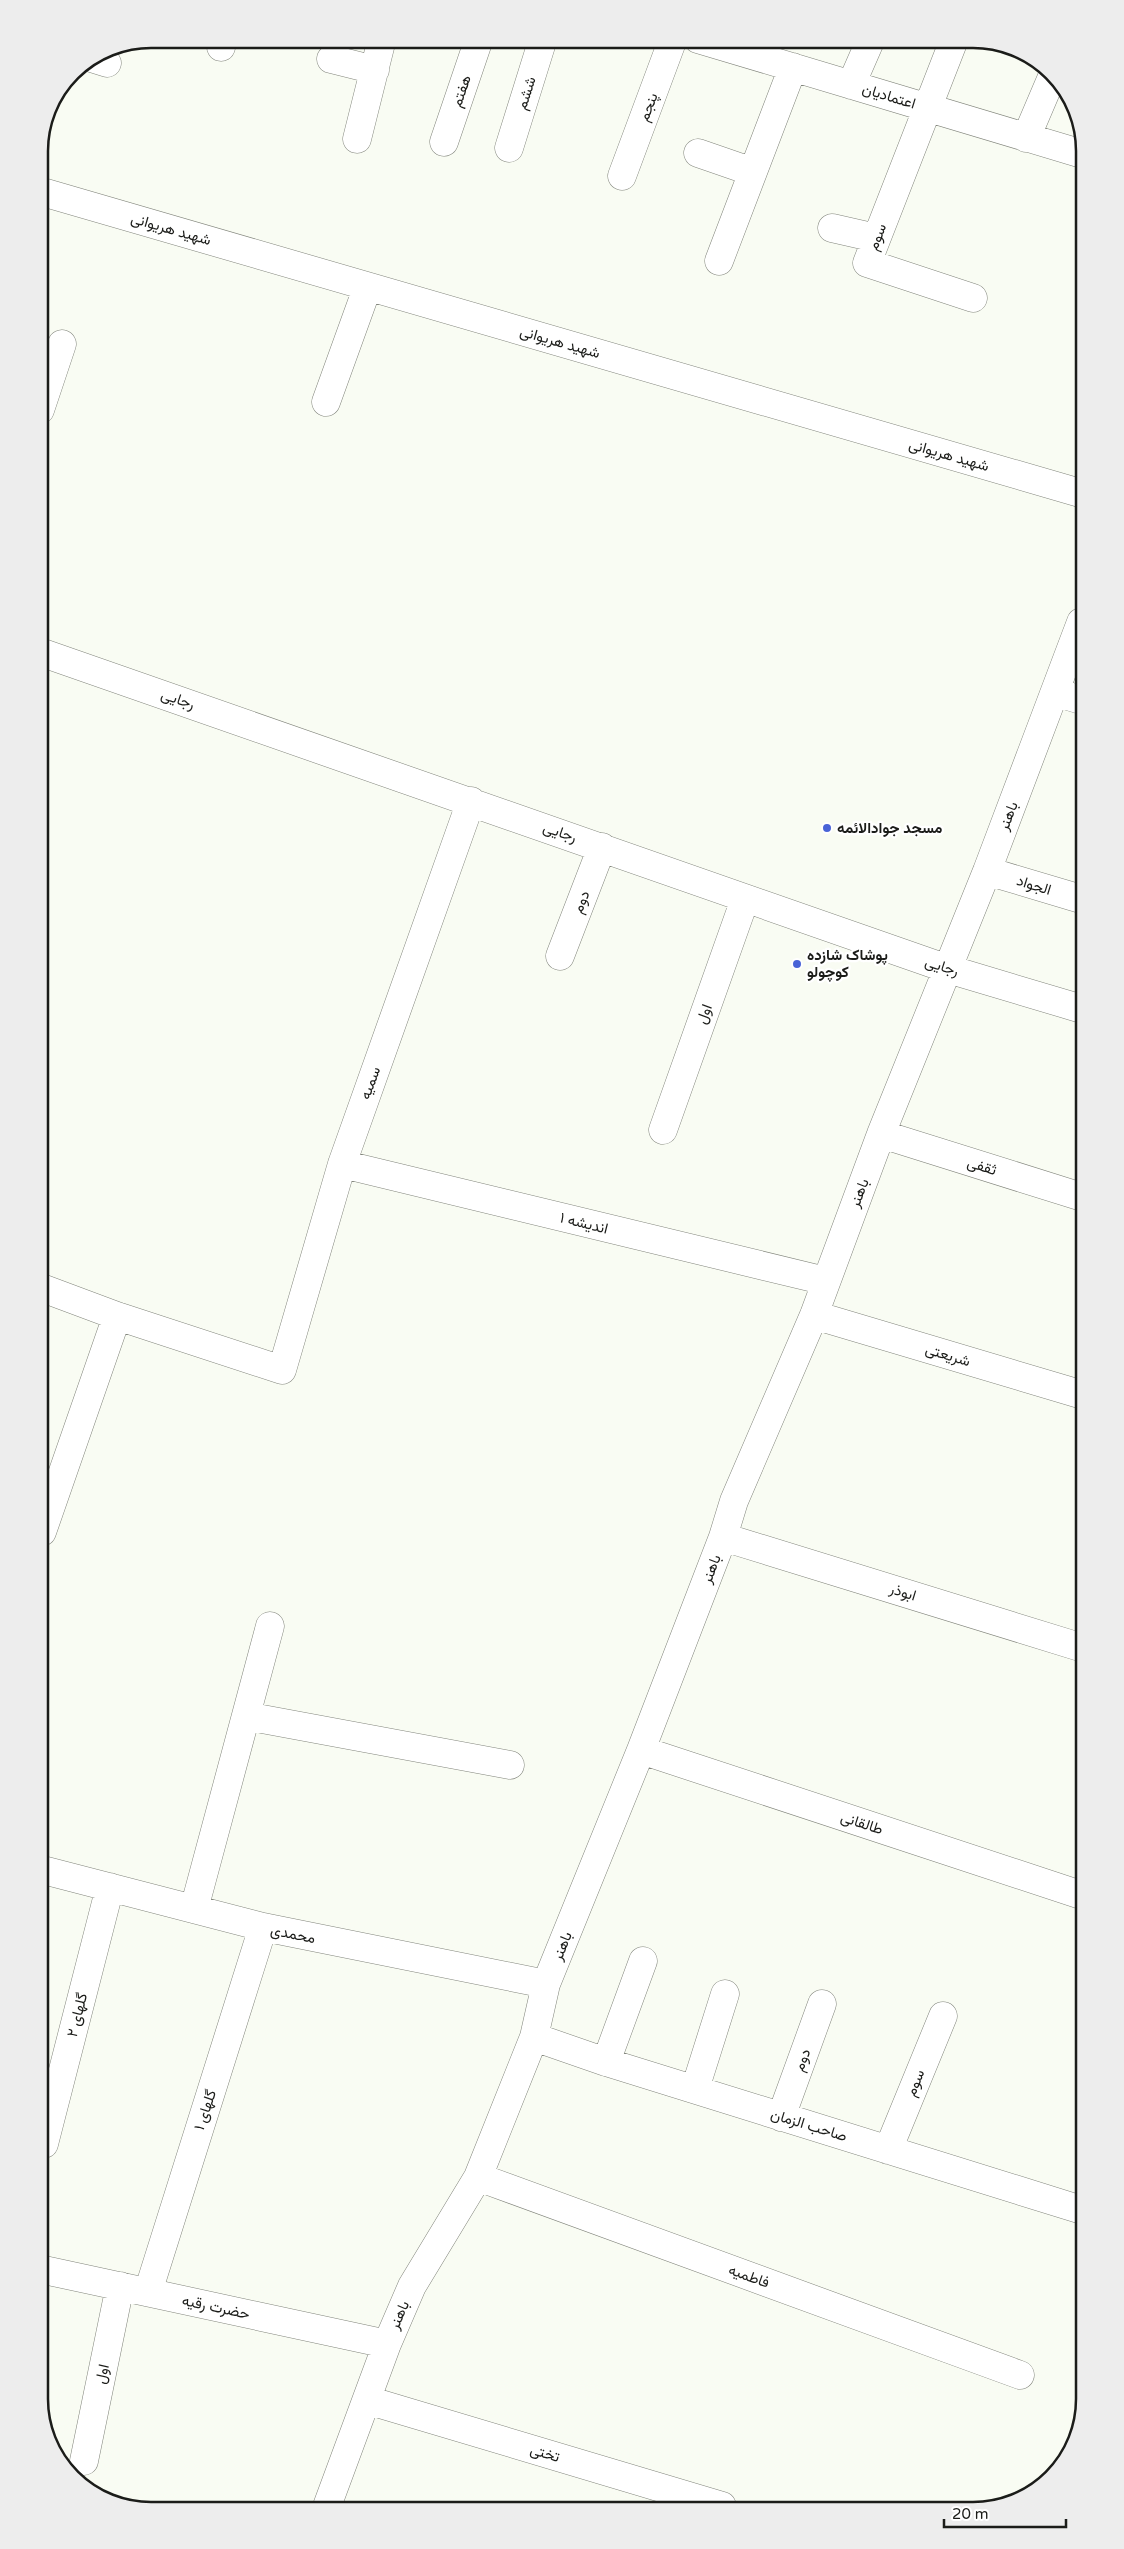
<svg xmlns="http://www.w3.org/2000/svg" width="1124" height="2549" font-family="'Varela Round',Vazirmatn,sans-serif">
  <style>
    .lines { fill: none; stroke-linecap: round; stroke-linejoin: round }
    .minor-casing { stroke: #82857c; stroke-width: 29 }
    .minor { stroke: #fff; stroke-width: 28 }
    .poi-dot { fill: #4963d7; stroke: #fff; stroke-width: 2 }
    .labels { text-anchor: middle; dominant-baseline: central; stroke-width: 4.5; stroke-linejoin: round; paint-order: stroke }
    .street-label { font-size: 15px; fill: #1b1c19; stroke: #fff }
    .poi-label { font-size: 15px; font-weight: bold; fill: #1b1c19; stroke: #fff; text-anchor: start }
    .rim { fill: none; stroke: #1b1c19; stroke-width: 2.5 }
  </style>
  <rect width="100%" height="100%" fill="#f9fcf3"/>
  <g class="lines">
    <defs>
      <path id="minor" d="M 698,39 L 1079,153
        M 954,40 L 867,263 L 973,298
        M 221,47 L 223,39
        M 91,58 L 107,63
        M 331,59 L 375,70
        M 851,85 L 871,39
        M 1026,138 L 1052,77
        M 357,139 L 382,39
        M 444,142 L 479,39
        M 509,148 L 543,39
        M 698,153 L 753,172
        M 622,176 L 673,39
        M 39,191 L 1080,493
        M 832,228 L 876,238
        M 719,261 L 793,67
        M 326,402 L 365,294
        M 40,410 L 62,344
        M 40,652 L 948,969 L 1082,1009
        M 1055,692 L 1081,700
        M 987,871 L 1081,899
        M 560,956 L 602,847
        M 663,1130 L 745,899
        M 881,1134 L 1082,1197
        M 342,1164 L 826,1281
        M 42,1288 L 117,1316 L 282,1370 L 342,1164 L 471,801
        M 814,1315 L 1083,1395
        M 42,1532 L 117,1316
        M 723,1537 L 1083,1648
        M 246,1716 L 510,1765
        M 641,1750 L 1084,1896
        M 43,1870 L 263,1927 L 546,1984
        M 194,1909 L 270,1626
        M 534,2037 L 606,2062 L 1085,2211
        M 606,2062 L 643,1961
        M 695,2089 L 725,1994
        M 781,2117 L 822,2004
        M 44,2144 L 110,1887
        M 888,2150 L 943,2016
        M 478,2177 L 1020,2375
        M 44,2270 L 387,2344
        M 148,2292 L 263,1927
        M 367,2400 L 722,2506
        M 84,2461 L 120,2286
        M 326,2509 L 387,2344 L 412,2286 L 478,2177 L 534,2037 L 546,1984 L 641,1750 L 723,1537 L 734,1501 L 814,1315 L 881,1134 L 987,871 L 1081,622"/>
    </defs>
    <use href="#minor" class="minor-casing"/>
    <use href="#minor" class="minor"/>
  </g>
  <g class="poi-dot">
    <circle cx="827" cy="828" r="5"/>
    <circle cx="797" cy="964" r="5"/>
  </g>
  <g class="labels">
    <g class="street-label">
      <text transform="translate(461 91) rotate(-71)">هفتم</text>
      <text transform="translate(526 93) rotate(-72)">ششم</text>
      <text transform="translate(889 96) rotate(17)">اعتمادیان</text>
      <text transform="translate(648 107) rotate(-69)">پنجم</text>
      <text transform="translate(171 229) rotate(16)">شهید هریوانی</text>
      <text transform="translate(877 237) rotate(-69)">سوم</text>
      <text transform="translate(560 342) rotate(16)">شهید هریوانی</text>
      <text transform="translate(949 455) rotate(16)">شهید هریوانی</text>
      <text transform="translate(178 699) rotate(19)">رجایی</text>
      <text transform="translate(1008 816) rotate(-69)">باهنر</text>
      <text transform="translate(560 832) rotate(19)">رجایی</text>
      <text transform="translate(1034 885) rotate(17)">الجواد</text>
      <text transform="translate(581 902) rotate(-69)">دوم</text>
      <text transform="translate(942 966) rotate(18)">رجایی</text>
      <text transform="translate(704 1014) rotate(-70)">اول</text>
      <text transform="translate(370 1083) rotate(-70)">سمیه</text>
      <text transform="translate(982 1166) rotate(17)">ثقفی</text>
      <text transform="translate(859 1193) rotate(-69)">باهنر</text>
      <text transform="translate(584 1223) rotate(14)">اندیشه ۱</text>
      <text transform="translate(948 1355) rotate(17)">شریعتی</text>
      <text transform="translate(711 1569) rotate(-69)">باهنر</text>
      <text transform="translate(903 1592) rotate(17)">ابوذر</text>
      <text transform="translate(862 1823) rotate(18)">طالقانی</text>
      <text transform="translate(293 1934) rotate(11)">محمدی</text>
      <text transform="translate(562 1946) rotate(-68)">باهنر</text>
      <text transform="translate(77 2015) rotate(-76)">گلهای ۲</text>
      <text transform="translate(802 2060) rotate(-70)">دوم</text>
      <text transform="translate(915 2083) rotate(-68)">سوم</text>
      <text transform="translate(205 2110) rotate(-72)">گلهای ۱</text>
      <text transform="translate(809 2125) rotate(17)">صاحب الزمان</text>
      <text transform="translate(749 2276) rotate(20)">فاطمیه</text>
      <text transform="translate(216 2307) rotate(12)">حضرت رقیه</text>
      <text transform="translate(399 2315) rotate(-67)">باهنر</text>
      <text transform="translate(102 2374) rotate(-78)">اول</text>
      <text transform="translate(545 2453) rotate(17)">تختی</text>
    </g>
    <g class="poi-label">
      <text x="837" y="828">مسجد جوادالائمه</text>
      <text x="807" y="955">پوشاک شازده<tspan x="807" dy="17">کوچولو</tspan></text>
    </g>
  </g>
  <path d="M0 0H1124V2549H0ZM151 48H973A103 103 0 0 1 1076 151V2399A103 103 0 0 1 973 2502H151A103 103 0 0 1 48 2399V151A103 103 0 0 1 151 48Z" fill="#ededed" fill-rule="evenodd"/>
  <path class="rim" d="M151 48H973A103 103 0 0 1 1076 151V2399A103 103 0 0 1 973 2502H151A103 103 0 0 1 48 2399V151A103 103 0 0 1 151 48Z"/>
  <path d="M944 2519v8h122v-8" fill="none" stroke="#1b1c19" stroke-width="2.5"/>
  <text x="952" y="2519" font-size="15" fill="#1b1c19" stroke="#ffffff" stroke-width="4" paint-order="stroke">20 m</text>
</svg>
